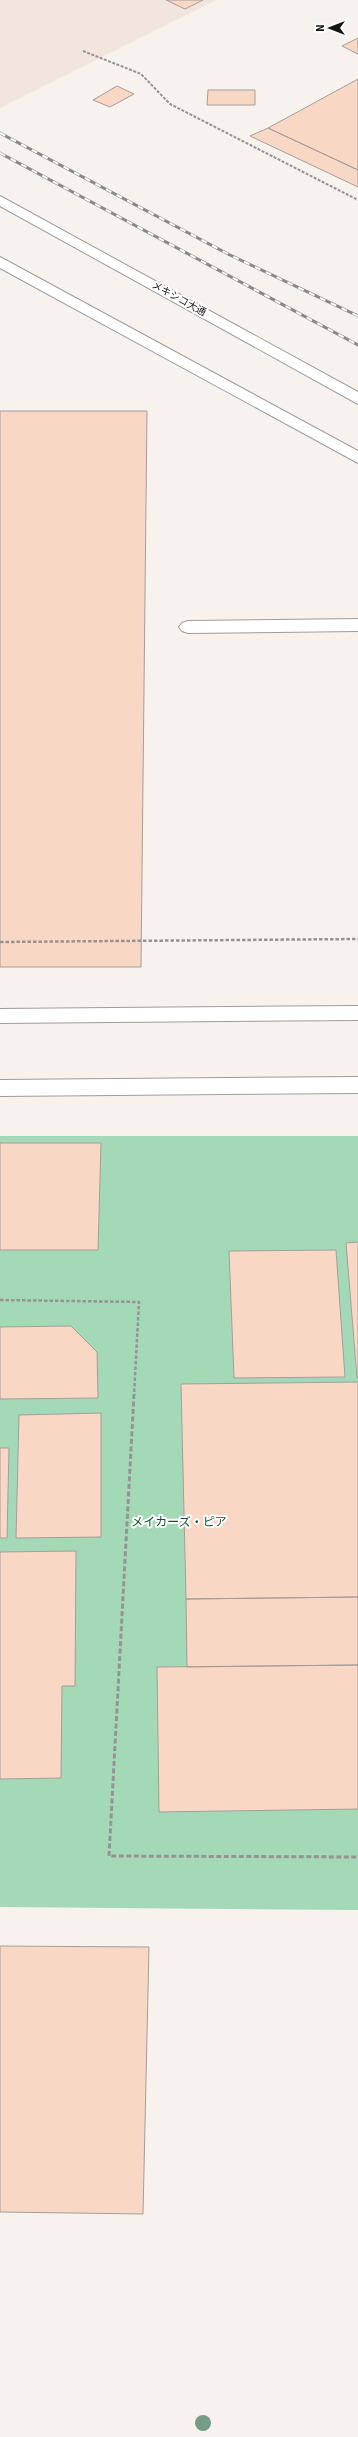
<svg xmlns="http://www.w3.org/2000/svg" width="358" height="2437" font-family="'Source Sans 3','Noto Sans JP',sans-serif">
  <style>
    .built { fill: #f2e5dd }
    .green { fill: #a4d9b7 }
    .building { fill: #f9d7c5; stroke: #a49e9b }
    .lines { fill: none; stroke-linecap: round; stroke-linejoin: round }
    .service-casing { stroke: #a19c99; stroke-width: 2 }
    .tertiary-casing { stroke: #a19c99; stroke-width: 2 }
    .path-far2 { stroke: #979391; stroke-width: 2; stroke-dasharray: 3 1.5; stroke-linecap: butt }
    .path-far1 { stroke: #979391; stroke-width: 2.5; stroke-dasharray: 3.5 2; stroke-linecap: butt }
    .path { stroke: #979391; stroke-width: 3; stroke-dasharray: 5 2.5; stroke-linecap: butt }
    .service { fill: #fff; fill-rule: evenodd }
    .tertiary { fill: #fff; fill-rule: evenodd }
    .rail-casing { stroke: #8c8886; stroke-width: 3 }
    .rail { stroke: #fff; stroke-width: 2; stroke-dasharray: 6; stroke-linecap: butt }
    .tree { fill: #789b88 }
    .labels { text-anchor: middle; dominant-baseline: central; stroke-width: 4; stroke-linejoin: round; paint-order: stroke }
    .far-street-label { font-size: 10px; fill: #161413; stroke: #fff }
    .park-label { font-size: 12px; fill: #105433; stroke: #fff }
  </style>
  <rect width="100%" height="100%" fill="#f8f2ef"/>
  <path class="built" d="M 0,0 L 216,0 L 0,108 Z"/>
  <path class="green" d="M 0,1136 L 358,1136 L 358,1910 L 0,1907 Z"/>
  <path class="building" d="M 166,0 L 203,0 L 185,9 Z
    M 358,38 L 358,54 L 342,46 Z
    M 358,79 L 358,170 L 268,128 Z
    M 117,86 L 134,94 L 110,107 L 93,100 Z
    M 208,90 L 255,90 L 255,105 L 207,105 Z
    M 268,128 L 358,170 L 358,187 L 250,136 Z
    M 0,411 L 147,411 L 141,967 L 0,967 Z
    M 0,1143 L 101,1143 L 98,1250 L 0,1250 Z
    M 358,1242 L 358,1378 L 357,1378 L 346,1243 Z
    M 336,1250 L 345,1377 L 234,1378 L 229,1251 Z
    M 71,1326 L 97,1352 L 98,1398 L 0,1399 L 0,1327 Z
    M 358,1382 L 358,1597 L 186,1599 L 181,1384 Z
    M 101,1413 L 101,1537 L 16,1538 L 19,1415 Z
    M 0,1448 L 9,1448 L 7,1538 L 0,1538 Z
    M 76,1551 L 75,1686 L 62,1686 L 61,1778 L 0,1779 L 0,1552 Z
    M 358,1597 L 358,1665 L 187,1667 L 186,1599 Z
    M 358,1665 L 358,1809 L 159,1812 L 157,1667 Z
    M 0,1946 L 149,1947 L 143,2214 L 0,2212 Z"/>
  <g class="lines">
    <defs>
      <path id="service" d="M 358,619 L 358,631 L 188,633 L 182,631 L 179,627 L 182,623 L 188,621 Z"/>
      <path id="tertiary" d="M 0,196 L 358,392 L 358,404 L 0,206 Z
        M 0,257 L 358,451 L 358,463 L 0,268 Z
        M 358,1006 L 358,1020 L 0,1023 L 0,1009 Z
        M 358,1077 L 358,1093 L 0,1096 L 0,1080 Z"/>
    </defs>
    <use href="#service" class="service-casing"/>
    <use href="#tertiary" class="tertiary-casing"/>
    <path class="path-far2" d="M 83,51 L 141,74 L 170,104 L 358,200"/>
    <path class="path-far1" d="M 0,942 L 358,939
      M 0,1300 L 139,1302 L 134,1395"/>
    <path class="path" d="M 134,1394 L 109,1856 L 358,1857"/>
    <use href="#service" class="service"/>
    <use href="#tertiary" class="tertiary"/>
    <defs>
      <path id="rail" d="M 0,133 L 230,255 L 358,316
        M 0,153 L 358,345"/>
    </defs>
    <use href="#rail" class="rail-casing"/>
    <use href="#rail" class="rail"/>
  </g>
  <circle class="tree" cx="203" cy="2423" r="8"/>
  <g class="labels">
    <g class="far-street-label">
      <text transform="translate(179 299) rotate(29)">メキシコ大通</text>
    </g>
    <g class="park-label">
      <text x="179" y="1522">メイカーズ・ピア</text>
    </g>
  </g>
  <g transform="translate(330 28) rotate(270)" stroke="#ffffff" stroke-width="3" paint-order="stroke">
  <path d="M0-3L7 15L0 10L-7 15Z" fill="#161413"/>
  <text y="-6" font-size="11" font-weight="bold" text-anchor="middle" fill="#161413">N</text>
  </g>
</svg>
